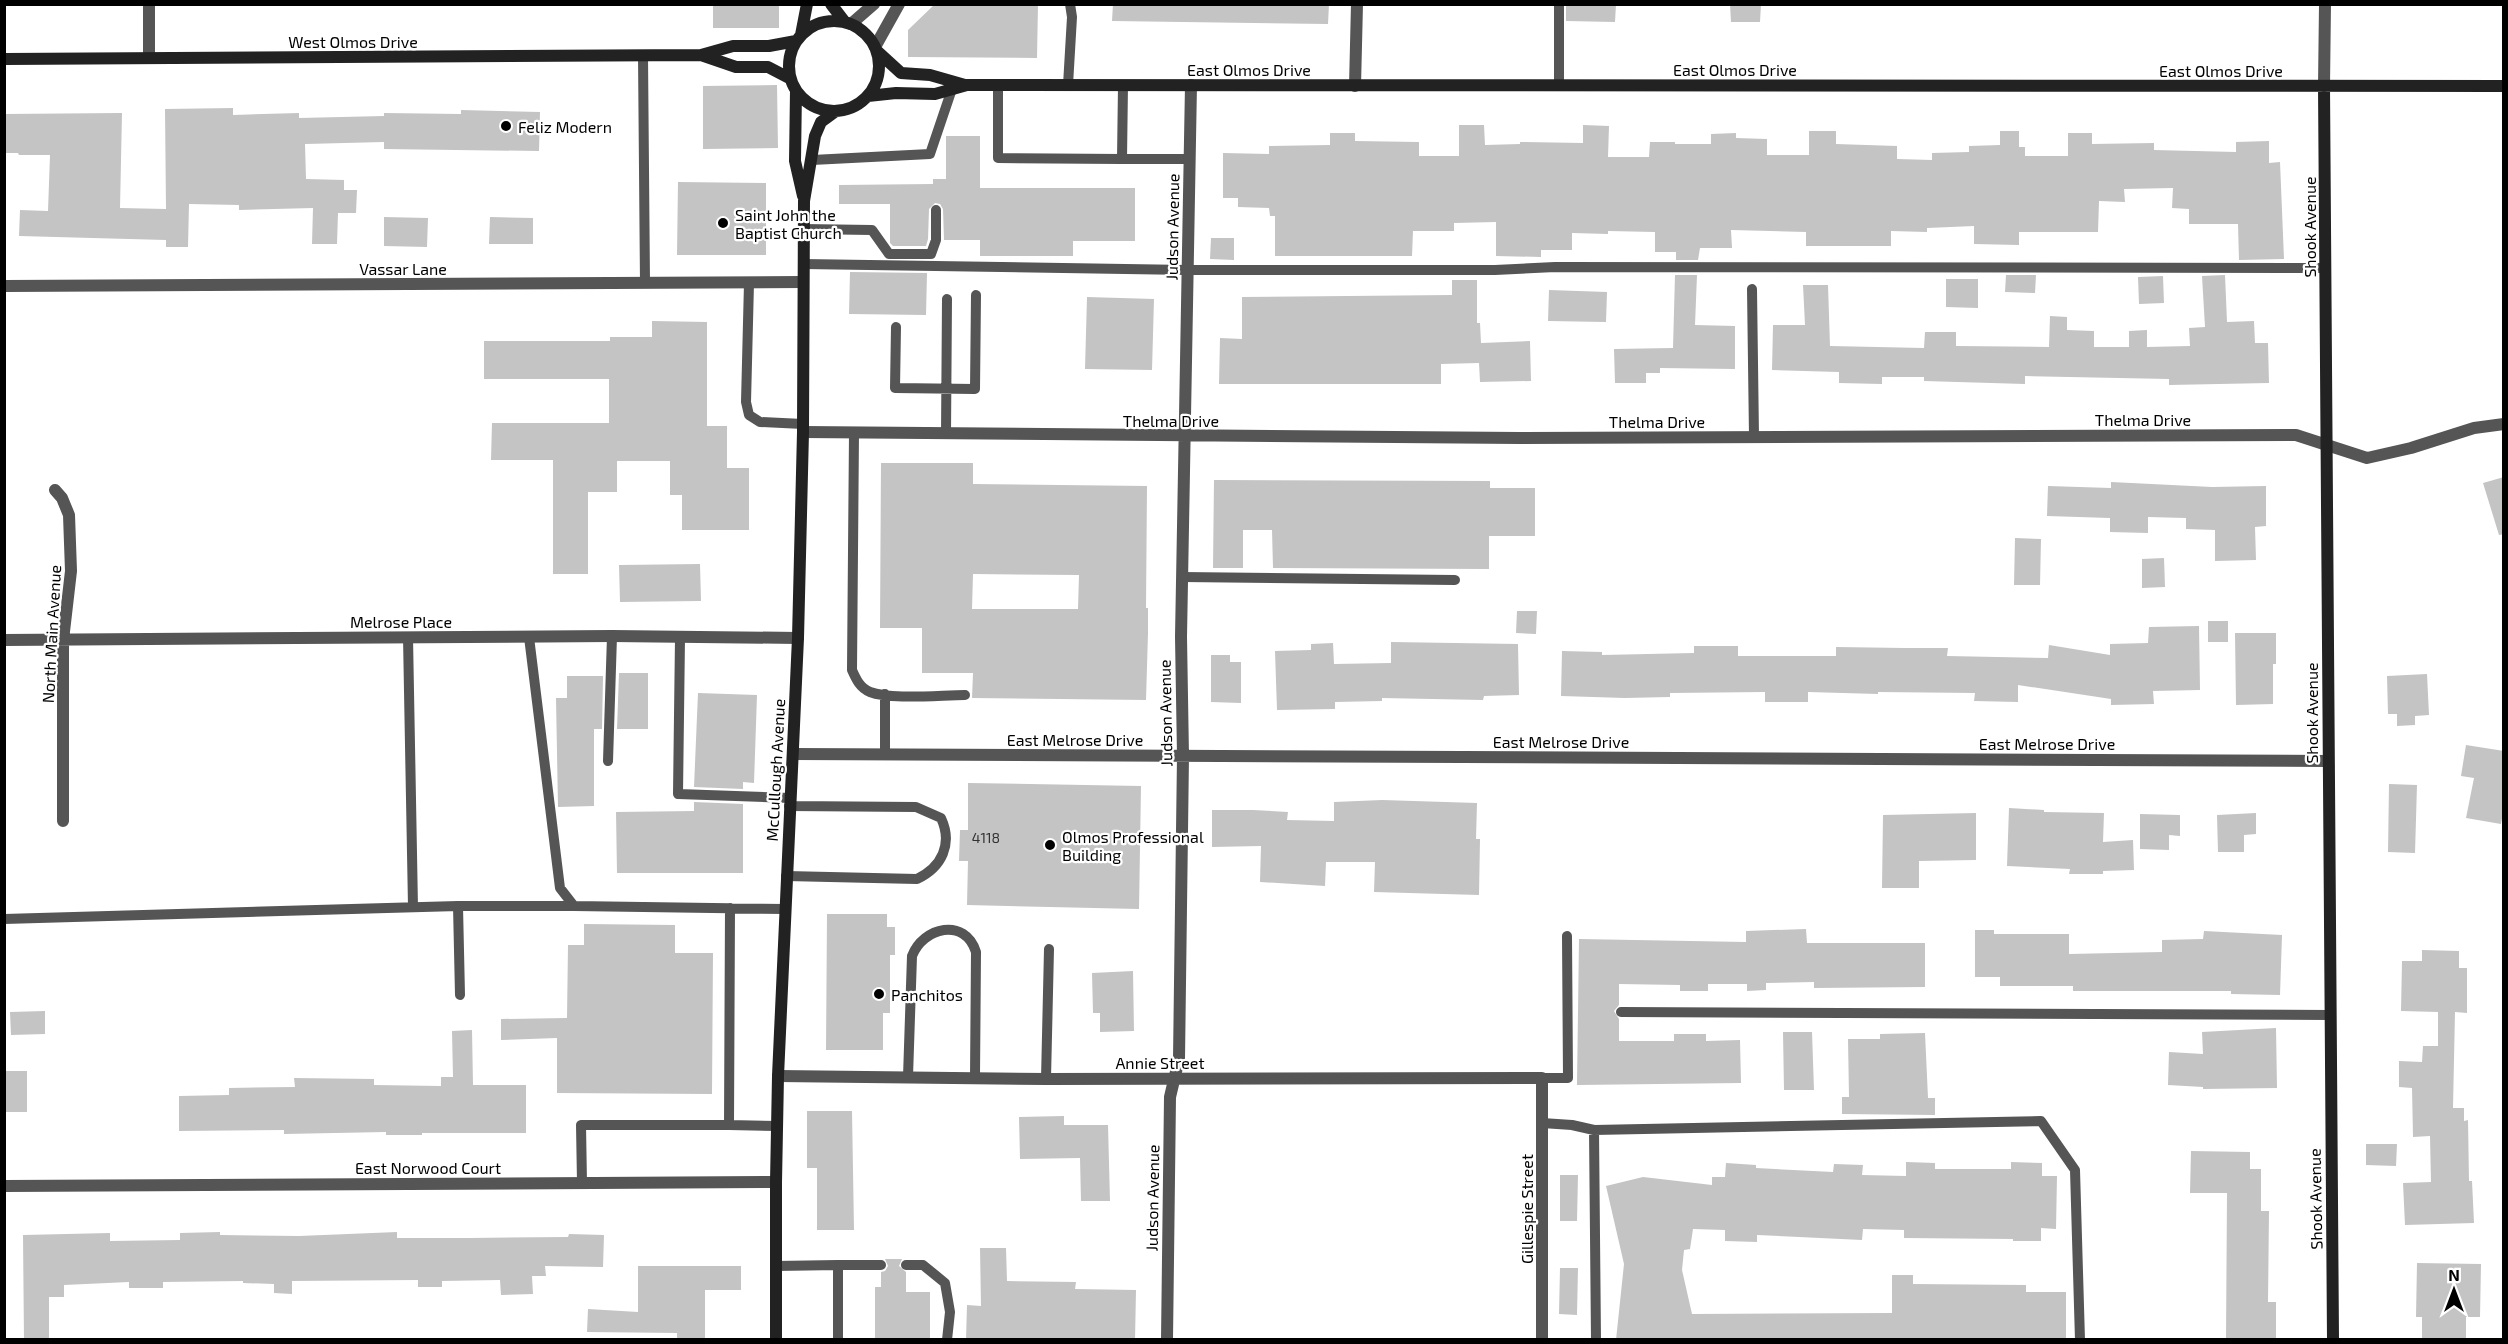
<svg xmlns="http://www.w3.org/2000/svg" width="2508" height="1344" font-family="'Exo 2',sans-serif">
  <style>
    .building { fill: #c4c4c4; fill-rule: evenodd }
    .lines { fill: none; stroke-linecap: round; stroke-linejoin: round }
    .lane { stroke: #555; stroke-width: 10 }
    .street { stroke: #555; stroke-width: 12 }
    .secondary { stroke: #222; stroke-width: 12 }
    .poi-dot { fill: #000; stroke: #fff; stroke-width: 2 }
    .labels { text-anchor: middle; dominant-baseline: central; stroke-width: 4.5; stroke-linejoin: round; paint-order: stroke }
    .number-label { font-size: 14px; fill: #313131 }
    .street-label { font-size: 16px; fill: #000; stroke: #fff }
    .poi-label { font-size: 16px; fill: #000; stroke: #fff; text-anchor: start }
  </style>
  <rect width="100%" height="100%" fill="#fff"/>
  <path class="building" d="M 713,4 L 779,4 L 779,28 L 713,28 Z
    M 935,4 L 1038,4 L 1037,58 L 908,57 L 908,30 Z
    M 1113,4 L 1329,4 L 1328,24 L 1112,21 Z
    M 1566,4 L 1616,4 L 1615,22 L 1566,21 Z
    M 1730,4 L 1761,4 L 1760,22 L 1731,22 Z
    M 777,85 L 778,148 L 703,149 L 703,86 Z
    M 233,108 L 233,115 L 299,113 L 299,118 L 384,116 L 384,113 L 461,114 L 461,110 L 540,112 L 539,151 L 384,149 L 384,142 L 305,144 L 306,179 L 344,180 L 344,190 L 357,190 L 356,213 L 338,213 L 337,244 L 312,244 L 313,208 L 239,210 L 239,205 L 189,204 L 188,247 L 166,247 L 166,240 L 19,236 L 20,210 L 48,211 L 50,155 L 19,155 L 18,153 L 4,153 L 4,114 L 122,113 L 120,208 L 166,209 L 165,109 Z
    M 1459,125 L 1484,125 L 1485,145 L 1520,144 L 1520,142 L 1583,143 L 1583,125 L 1609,126 L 1608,157 L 1649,157 L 1650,142 L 1675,142 L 1675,144 L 1711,144 L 1711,134 L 1736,133 L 1736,138 L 1767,139 L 1767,155 L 1809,155 L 1809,131 L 1836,131 L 1836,144 L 1897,146 L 1897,159 L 1932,160 L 1932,153 L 1969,152 L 1969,146 L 2000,145 L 2000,131 L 2019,131 L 2019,147 L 2025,147 L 2025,156 L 2068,156 L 2068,133 L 2092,133 L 2092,144 L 2154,143 L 2154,150 L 2236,152 L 2236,142 L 2269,141 L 2269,163 L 2280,162 L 2284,259 L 2239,260 L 2238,224 L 2189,224 L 2189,209 L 2172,208 L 2173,188 L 2124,189 L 2125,202 L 2099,201 L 2098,232 L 2019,232 L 2019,245 L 1974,244 L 1974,226 L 1927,228 L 1927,232 L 1891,231 L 1891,246 L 1806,246 L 1806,232 L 1731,230 L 1732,248 L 1700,248 L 1698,260 L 1676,260 L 1676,252 L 1655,252 L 1655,232 L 1608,231 L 1608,234 L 1572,233 L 1572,250 L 1541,250 L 1541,257 L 1496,256 L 1496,222 L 1454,223 L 1454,231 L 1413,231 L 1412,256 L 1275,256 L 1275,216 L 1270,216 L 1269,208 L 1238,207 L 1238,198 L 1223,198 L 1223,153 L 1269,154 L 1269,146 L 1330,145 L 1330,133 L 1355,133 L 1355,141 L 1419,142 L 1419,156 L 1459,156 Z
    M 946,136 L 980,136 L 980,188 L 1135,188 L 1135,241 L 1073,241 L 1073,256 L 980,256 L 980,240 L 944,240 L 943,209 L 940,204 L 935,203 L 929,209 L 928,239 L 926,246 L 893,246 L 890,243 L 890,204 L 839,204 L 839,185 L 933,184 L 933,179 L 946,179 Z
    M 678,182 L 766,183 L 766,255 L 677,255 Z
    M 384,217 L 428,218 L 427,247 L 384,246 Z
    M 490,217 L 533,218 L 533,244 L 489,244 Z
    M 1211,238 L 1234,238 L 1234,260 L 1210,259 Z
    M 850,272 L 927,273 L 926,315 L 849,314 Z
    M 1675,275 L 1697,275 L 1695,325 L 1735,326 L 1735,369 L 1660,368 L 1660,373 L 1646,373 L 1646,383 L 1615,383 L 1614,349 L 1673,348 Z
    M 2006,275 L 2036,275 L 2035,293 L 2005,292 Z
    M 2225,275 L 2227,322 L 2254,321 L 2255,343 L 2268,343 L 2269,383 L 2169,385 L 2169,379 L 2025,376 L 2025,384 L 1924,381 L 1924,377 L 1882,377 L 1882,384 L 1839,383 L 1839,372 L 1772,370 L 1773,325 L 1805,325 L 1803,285 L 1828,285 L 1830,346 L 1924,348 L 1925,332 L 1956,332 L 1956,346 L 2049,347 L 2050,316 L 2067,317 L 2067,330 L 2094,331 L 2094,347 L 2129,347 L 2129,331 L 2147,330 L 2147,347 L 2190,346 L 2189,328 L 2205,327 L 2202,276 Z
    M 2163,276 L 2164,303 L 2139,304 L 2138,277 Z
    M 1946,279 L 1978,279 L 1978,308 L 1946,307 Z
    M 1452,280 L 1477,280 L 1477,323 L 1480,323 L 1481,343 L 1530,341 L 1531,381 L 1480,382 L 1479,363 L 1441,364 L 1441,384 L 1219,384 L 1220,338 L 1242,339 L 1242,297 L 1452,295 Z
    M 1549,290 L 1607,292 L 1606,322 L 1548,321 Z
    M 1087,297 L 1154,299 L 1152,370 L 1085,369 Z
    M 652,321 L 707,322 L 707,426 L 727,426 L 727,468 L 749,468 L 749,530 L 682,530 L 682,495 L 670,495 L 670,461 L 617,461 L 617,492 L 588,492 L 588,574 L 553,574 L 553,460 L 491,460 L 492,423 L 609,423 L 609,379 L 484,379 L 484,341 L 610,341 L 610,337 L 652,337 Z
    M 881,463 L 973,463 L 973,484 L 1147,486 L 1146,608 L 1148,608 L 1148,633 L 1146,700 L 972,698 L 973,673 L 922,673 L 922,628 L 880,628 ZM 973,574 L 1079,575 L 1078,609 L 972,609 Z
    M 2504,477 L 2504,534 L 2499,535 L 2483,483 Z
    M 1214,480 L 1490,481 L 1490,488 L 1535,488 L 1535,536 L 1489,536 L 1489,569 L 1273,568 L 1272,530 L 1243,530 L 1243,568 L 1213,568 Z
    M 2111,482 L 2212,487 L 2266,486 L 2266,526 L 2255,527 L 2256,560 L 2215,561 L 2215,530 L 2186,529 L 2186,518 L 2148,517 L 2148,533 L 2110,532 L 2110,518 L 2047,516 L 2048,486 L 2111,488 Z
    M 2015,538 L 2041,539 L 2040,585 L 2014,585 Z
    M 2164,558 L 2165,587 L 2142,588 L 2142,559 Z
    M 700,564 L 701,601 L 620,602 L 619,565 Z
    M 1517,611 L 1537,611 L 1536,634 L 1516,633 Z
    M 2208,621 L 2228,621 L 2228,642 L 2208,642 Z
    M 2199,626 L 2200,690 L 2153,691 L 2154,704 L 2111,705 L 2111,699 L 2018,685 L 2018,702 L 1974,701 L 1975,693 L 1878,692 L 1878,694 L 1808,692 L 1808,702 L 1765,702 L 1765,692 L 1670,693 L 1670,697 L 1625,698 L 1561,696 L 1562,651 L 1602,652 L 1602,655 L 1694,653 L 1694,646 L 1738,646 L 1738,656 L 1836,656 L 1836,647 L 1905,648 L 1948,648 L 1947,656 L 2048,658 L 2049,645 L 2110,655 L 2110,644 L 2148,643 L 2149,627 Z
    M 2235,633 L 2276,633 L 2276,664 L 2273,664 L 2273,704 L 2236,705 Z
    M 1391,642 L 1518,644 L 1519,695 L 1484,696 L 1483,700 L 1382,698 L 1382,701 L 1335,702 L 1335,709 L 1277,710 L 1275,651 L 1311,650 L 1311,644 L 1333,643 L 1334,664 L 1391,663 Z
    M 1211,655 L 1230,655 L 1230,662 L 1241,662 L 1241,703 L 1211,702 Z
    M 619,673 L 648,673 L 648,729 L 617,729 Z
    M 2427,674 L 2429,715 L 2415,716 L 2415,725 L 2397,726 L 2397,714 L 2388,714 L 2387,676 Z
    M 567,676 L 603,676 L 602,729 L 594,729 L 594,806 L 558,807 L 556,698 L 567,698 Z
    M 698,693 L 757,695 L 754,783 L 743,782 L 743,789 L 694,787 Z
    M 2466,745 L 2504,751 L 2504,807 L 2501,824 L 2466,818 L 2474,778 L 2461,776 Z
    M 968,783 L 1141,786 L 1139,909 L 967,905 L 968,861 L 959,861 L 960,830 L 968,830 Z
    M 2389,784 L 2417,785 L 2415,853 L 2388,852 Z
    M 1382,800 L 1477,803 L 1476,839 L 1480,839 L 1479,895 L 1374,892 L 1375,862 L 1326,862 L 1325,886 L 1260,882 L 1261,846 L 1212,847 L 1212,810 L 1253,810 L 1288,812 L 1287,820 L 1334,821 L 1334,802 Z
    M 694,802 L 743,804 L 743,873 L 617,873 L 616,812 L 694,811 Z
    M 2009,808 L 2044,810 L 2044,812 L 2104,813 L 2103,842 L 2133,840 L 2134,870 L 2103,871 L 2103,874 L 2069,874 L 2070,869 L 2007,866 Z
    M 1976,813 L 1976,860 L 1919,861 L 1919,888 L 1882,888 L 1883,815 Z
    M 2256,813 L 2256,834 L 2244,835 L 2244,852 L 2218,852 L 2217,815 Z
    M 2140,814 L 2180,815 L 2180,836 L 2169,835 L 2169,850 L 2140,849 Z
    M 827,914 L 887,914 L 887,927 L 895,927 L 895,955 L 890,955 L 890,1013 L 883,1013 L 883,1050 L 826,1050 Z
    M 584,924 L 675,925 L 675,953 L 713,953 L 712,1094 L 557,1093 L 557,1038 L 501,1040 L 501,1019 L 567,1018 L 568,945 L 584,945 Z
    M 1806,929 L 1807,943 L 1925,943 L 1925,987 L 1814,988 L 1814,982 L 1766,983 L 1766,990 L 1747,991 L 1747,984 L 1708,984 L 1708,991 L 1680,991 L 1680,985 L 1619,984 L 1619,1005 L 1614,1011 L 1619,1019 L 1619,1041 L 1674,1041 L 1674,1034 L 1706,1034 L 1706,1041 L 1740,1040 L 1741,1083 L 1577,1085 L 1579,939 L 1746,942 L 1746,931 Z
    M 1975,930 L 1994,930 L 1994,934 L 2069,934 L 2069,954 L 2162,952 L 2162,940 L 2203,939 L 2204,931 L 2282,935 L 2280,995 L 2231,994 L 2231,991 L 2073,991 L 2073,986 L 2000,986 L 2000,977 L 1975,977 Z
    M 2422,950 L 2459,951 L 2459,968 L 2467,968 L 2467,1013 L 2455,1012 L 2453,1108 L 2464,1108 L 2464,1121 L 2468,1120 L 2469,1181 L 2472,1181 L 2474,1223 L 2405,1225 L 2403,1183 L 2431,1182 L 2430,1136 L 2413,1137 L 2412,1088 L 2399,1087 L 2399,1061 L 2422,1062 L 2423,1046 L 2438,1046 L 2438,1012 L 2401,1011 L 2402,961 L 2422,961 Z
    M 1133,971 L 1134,1031 L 1100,1032 L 1100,1013 L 1093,1013 L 1092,973 Z
    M 45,1011 L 45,1034 L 11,1035 L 10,1012 Z
    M 2276,1028 L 2277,1088 L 2203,1089 L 2203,1087 L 2168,1085 L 2169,1052 L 2203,1054 L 2202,1032 Z
    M 472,1030 L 473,1085 L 526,1085 L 526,1133 L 422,1133 L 422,1135 L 386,1135 L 386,1132 L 284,1134 L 284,1130 L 179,1131 L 179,1096 L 229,1095 L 229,1088 L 295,1087 L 294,1078 L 374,1079 L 374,1085 L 441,1086 L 441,1077 L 453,1077 L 452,1031 Z
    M 1783,1032 L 1812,1032 L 1814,1090 L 1784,1090 Z
    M 1925,1033 L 1928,1098 L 1935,1098 L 1935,1115 L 1842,1114 L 1842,1097 L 1849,1097 L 1848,1039 L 1880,1039 L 1880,1034 Z
    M 4,1071 L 27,1071 L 27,1112 L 4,1112 Z
    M 807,1111 L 852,1111 L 854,1230 L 817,1230 L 817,1168 L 807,1168 Z
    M 1064,1116 L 1064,1125 L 1108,1125 L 1110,1201 L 1081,1201 L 1080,1158 L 1020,1159 L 1019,1117 Z
    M 2366,1144 L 2397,1144 L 2396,1166 L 2366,1165 Z
    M 2191,1151 L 2250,1152 L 2250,1169 L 2261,1169 L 2261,1211 L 2269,1211 L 2268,1302 L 2276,1302 L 2276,1340 L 2226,1340 L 2227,1193 L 2190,1193 Z
    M 1906,1162 L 1935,1163 L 1935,1169 L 2011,1169 L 2011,1162 L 2042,1163 L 2042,1176 L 2057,1176 L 2056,1229 L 2041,1228 L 2041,1241 L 2013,1241 L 2013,1239 L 1904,1238 L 1904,1230 L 1863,1229 L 1862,1240 L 1757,1235 L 1757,1242 L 1725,1241 L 1725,1230 L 1693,1229 L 1690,1249 L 1684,1250 L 1682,1270 L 1692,1314 L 1892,1313 L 1892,1275 L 1913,1275 L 1913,1284 L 2026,1285 L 2026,1292 L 2066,1292 L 2066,1340 L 1616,1340 L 1624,1264 L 1606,1186 L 1643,1177 L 1712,1185 L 1712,1177 L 1725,1177 L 1726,1163 L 1756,1165 L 1756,1168 L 1833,1172 L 1834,1164 L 1863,1165 L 1862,1175 L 1906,1176 Z
    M 1560,1175 L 1578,1175 L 1577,1221 L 1560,1221 Z
    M 220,1232 L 220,1235 L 299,1236 L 397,1232 L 397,1238 L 470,1238 L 568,1237 L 569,1234 L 604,1235 L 603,1267 L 545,1266 L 546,1276 L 532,1276 L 533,1294 L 501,1295 L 500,1280 L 442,1281 L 442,1287 L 418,1287 L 418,1280 L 292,1281 L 292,1294 L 274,1293 L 274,1284 L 243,1283 L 243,1281 L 163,1282 L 163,1288 L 129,1288 L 129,1282 L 64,1285 L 64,1297 L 49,1297 L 49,1340 L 24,1340 L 23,1235 L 110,1233 L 110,1241 L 180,1240 L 180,1233 Z
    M 980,1248 L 1006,1248 L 1007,1281 L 1076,1282 L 1075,1289 L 1136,1290 L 1135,1340 L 966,1340 L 967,1305 L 981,1306 Z
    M 885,1259 L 902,1259 L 899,1266 L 906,1272 L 906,1292 L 930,1292 L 930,1340 L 875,1340 L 875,1287 L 881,1287 L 881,1272 L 885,1271 L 888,1266 Z
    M 2417,1263 L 2481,1264 L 2480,1317 L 2466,1317 L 2466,1340 L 2422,1340 L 2422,1317 L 2416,1317 Z
    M 638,1266 L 741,1266 L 741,1290 L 705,1290 L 705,1340 L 677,1340 L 677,1333 L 587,1332 L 588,1309 L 638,1312 Z
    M 1560,1268 L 1578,1268 L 1577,1315 L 1559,1314 Z"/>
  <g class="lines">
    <path class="lane" d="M 1559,4 L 1559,86
      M 643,56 L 645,283
      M 998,85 L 998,158 L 1122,159 L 1123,85
      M 1068,85 L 1072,17 L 1070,4
      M 1122,159 L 1190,159
      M 812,160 L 930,154 L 952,89
      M 803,229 L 872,230 L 889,254 L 931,254 L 936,240 L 936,210
      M 803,264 L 1188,270 L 1495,270 L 1555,267 L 2326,268
      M 749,283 L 746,402 L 749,415 L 760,422 L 803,424
      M 1752,289 L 1754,437
      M 896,327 L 895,388 L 975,389 L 976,295
      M 854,433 L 852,670 C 856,679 860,688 870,692 C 890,700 941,695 965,695
      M 946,434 L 947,299
      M 1182,577 L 1455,580
      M 408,637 L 413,907
      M 529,637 L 560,888 L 574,906 L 785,909
      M 680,638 L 678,794 L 790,798
      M 885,754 L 885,694
      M 608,761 L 612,636
      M 786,876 L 917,879 C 942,867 953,844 941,818 L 916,807 L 789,806
      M 458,906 L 574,906
      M 4,919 L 458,906 L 460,995
      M 1621,1012 L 2330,1015
      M 908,1077 L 912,956 C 923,927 965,917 976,952 L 975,1077
      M 1542,1078 L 1568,1078 L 1567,936
      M 1046,1079 L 1049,949
      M 1542,1123 L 1572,1125 L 1594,1130 L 2041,1121 L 2075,1170 L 2080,1340
      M 729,1125 L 777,1126
      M 1594,1130 L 1596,1340
      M 582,1183 L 581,1125 L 729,1125 L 730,908
      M 838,1265 L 881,1265
      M 906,1265 L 923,1265 L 945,1283 L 950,1312 L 947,1340
      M 776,1266 L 838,1265 L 838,1340"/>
    <path class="street" d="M 851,24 L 874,4
      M 875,47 L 899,4
      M 149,58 L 149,4
      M 1355,86 L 1357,4
      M 2324,86 L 2325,4
      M 4,286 L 802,282
      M 803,432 L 1520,438 L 2296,435 L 2367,458 L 2411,448 L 2474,428 L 2504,424
      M 55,490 L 62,498 L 69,515 L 71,571 L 63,640 L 63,821
      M 4,640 L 612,636 L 798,638
      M 793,754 L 2328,761
      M 778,1076 L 1046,1079 L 1542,1078 L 1542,1340
      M 4,1186 L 776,1182
      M 1167,1340 L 1170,1097 L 1179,1059 L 1183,756 L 1181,637 L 1191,85"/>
    <path class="secondary" d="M 831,4 L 844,21
      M789 66a45 45 0 1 1 90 0a45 45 0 1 1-90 0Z
      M 801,35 L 807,4
      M 878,52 L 901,73 L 930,75 L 965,85
      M 701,55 L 736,67 L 768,67 L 791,79
      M 4,59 L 701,55 L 733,46 L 769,46 L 796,41
      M 2324,86 L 2333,1340
      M 796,90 L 795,161 L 803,196
      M 868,96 L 896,93 L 935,94 L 967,85 L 2504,86
      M 776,1340 L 776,1182 L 778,1076 L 798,638 L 803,432 L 804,201 L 815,136 L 821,122 L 836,111"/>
  </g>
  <g class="poi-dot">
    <circle cx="506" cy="126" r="6"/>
    <circle cx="723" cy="223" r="6"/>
    <circle cx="1050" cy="845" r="6"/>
    <circle cx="879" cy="994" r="6"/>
  </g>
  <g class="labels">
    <g class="number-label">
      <text x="986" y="837">4118</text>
    </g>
    <g class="street-label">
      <text x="353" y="41">West Olmos Drive</text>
      <text x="1249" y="69">East Olmos Drive</text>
      <text x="1735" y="69">East Olmos Drive</text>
      <text x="2221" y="70">East Olmos Drive</text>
      <text transform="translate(1172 227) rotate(-89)">Judson Avenue</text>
      <text transform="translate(2309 227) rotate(-90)">Shook Avenue</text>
      <text x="403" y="268">Vassar Lane</text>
      <text x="2143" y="419">Thelma Drive</text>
      <text x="1171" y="420">Thelma Drive</text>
      <text x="1657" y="421">Thelma Drive</text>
      <text x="401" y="621">Melrose Place</text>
      <text transform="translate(51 634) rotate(-87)">North Main Avenue</text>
      <text transform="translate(1165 713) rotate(-91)">Judson Avenue</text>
      <text transform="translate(2311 713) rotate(-90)">Shook Avenue</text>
      <text x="1075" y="739">East Melrose Drive</text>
      <text x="1561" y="741">East Melrose Drive</text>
      <text x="2047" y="743">East Melrose Drive</text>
      <text transform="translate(775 770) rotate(-87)">McCullough Avenue</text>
      <text x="1160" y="1062">Annie Street</text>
      <text x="428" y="1167">East Norwood Court</text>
      <text transform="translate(1152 1198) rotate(-89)">Judson Avenue</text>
      <text transform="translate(2315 1199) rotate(-91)">Shook Avenue</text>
      <text transform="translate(1526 1209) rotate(-90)">Gillespie Street</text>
    </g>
    <g class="poi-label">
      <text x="518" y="126">Feliz Modern</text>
      <text x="735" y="214">Saint John the<tspan x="735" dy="18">Baptist Church</tspan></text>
      <text x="1062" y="836">Olmos Professional<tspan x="1062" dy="18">Building</tspan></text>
      <text x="891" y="994">Panchitos</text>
    </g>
  </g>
  <rect width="2508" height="1344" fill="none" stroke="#000000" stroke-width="12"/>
  <g transform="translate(2454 1290)" stroke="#ffffff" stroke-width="4.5" paint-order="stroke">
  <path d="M0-4.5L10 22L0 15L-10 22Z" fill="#000000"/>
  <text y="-9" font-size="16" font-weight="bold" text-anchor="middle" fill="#000000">N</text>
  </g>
</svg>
